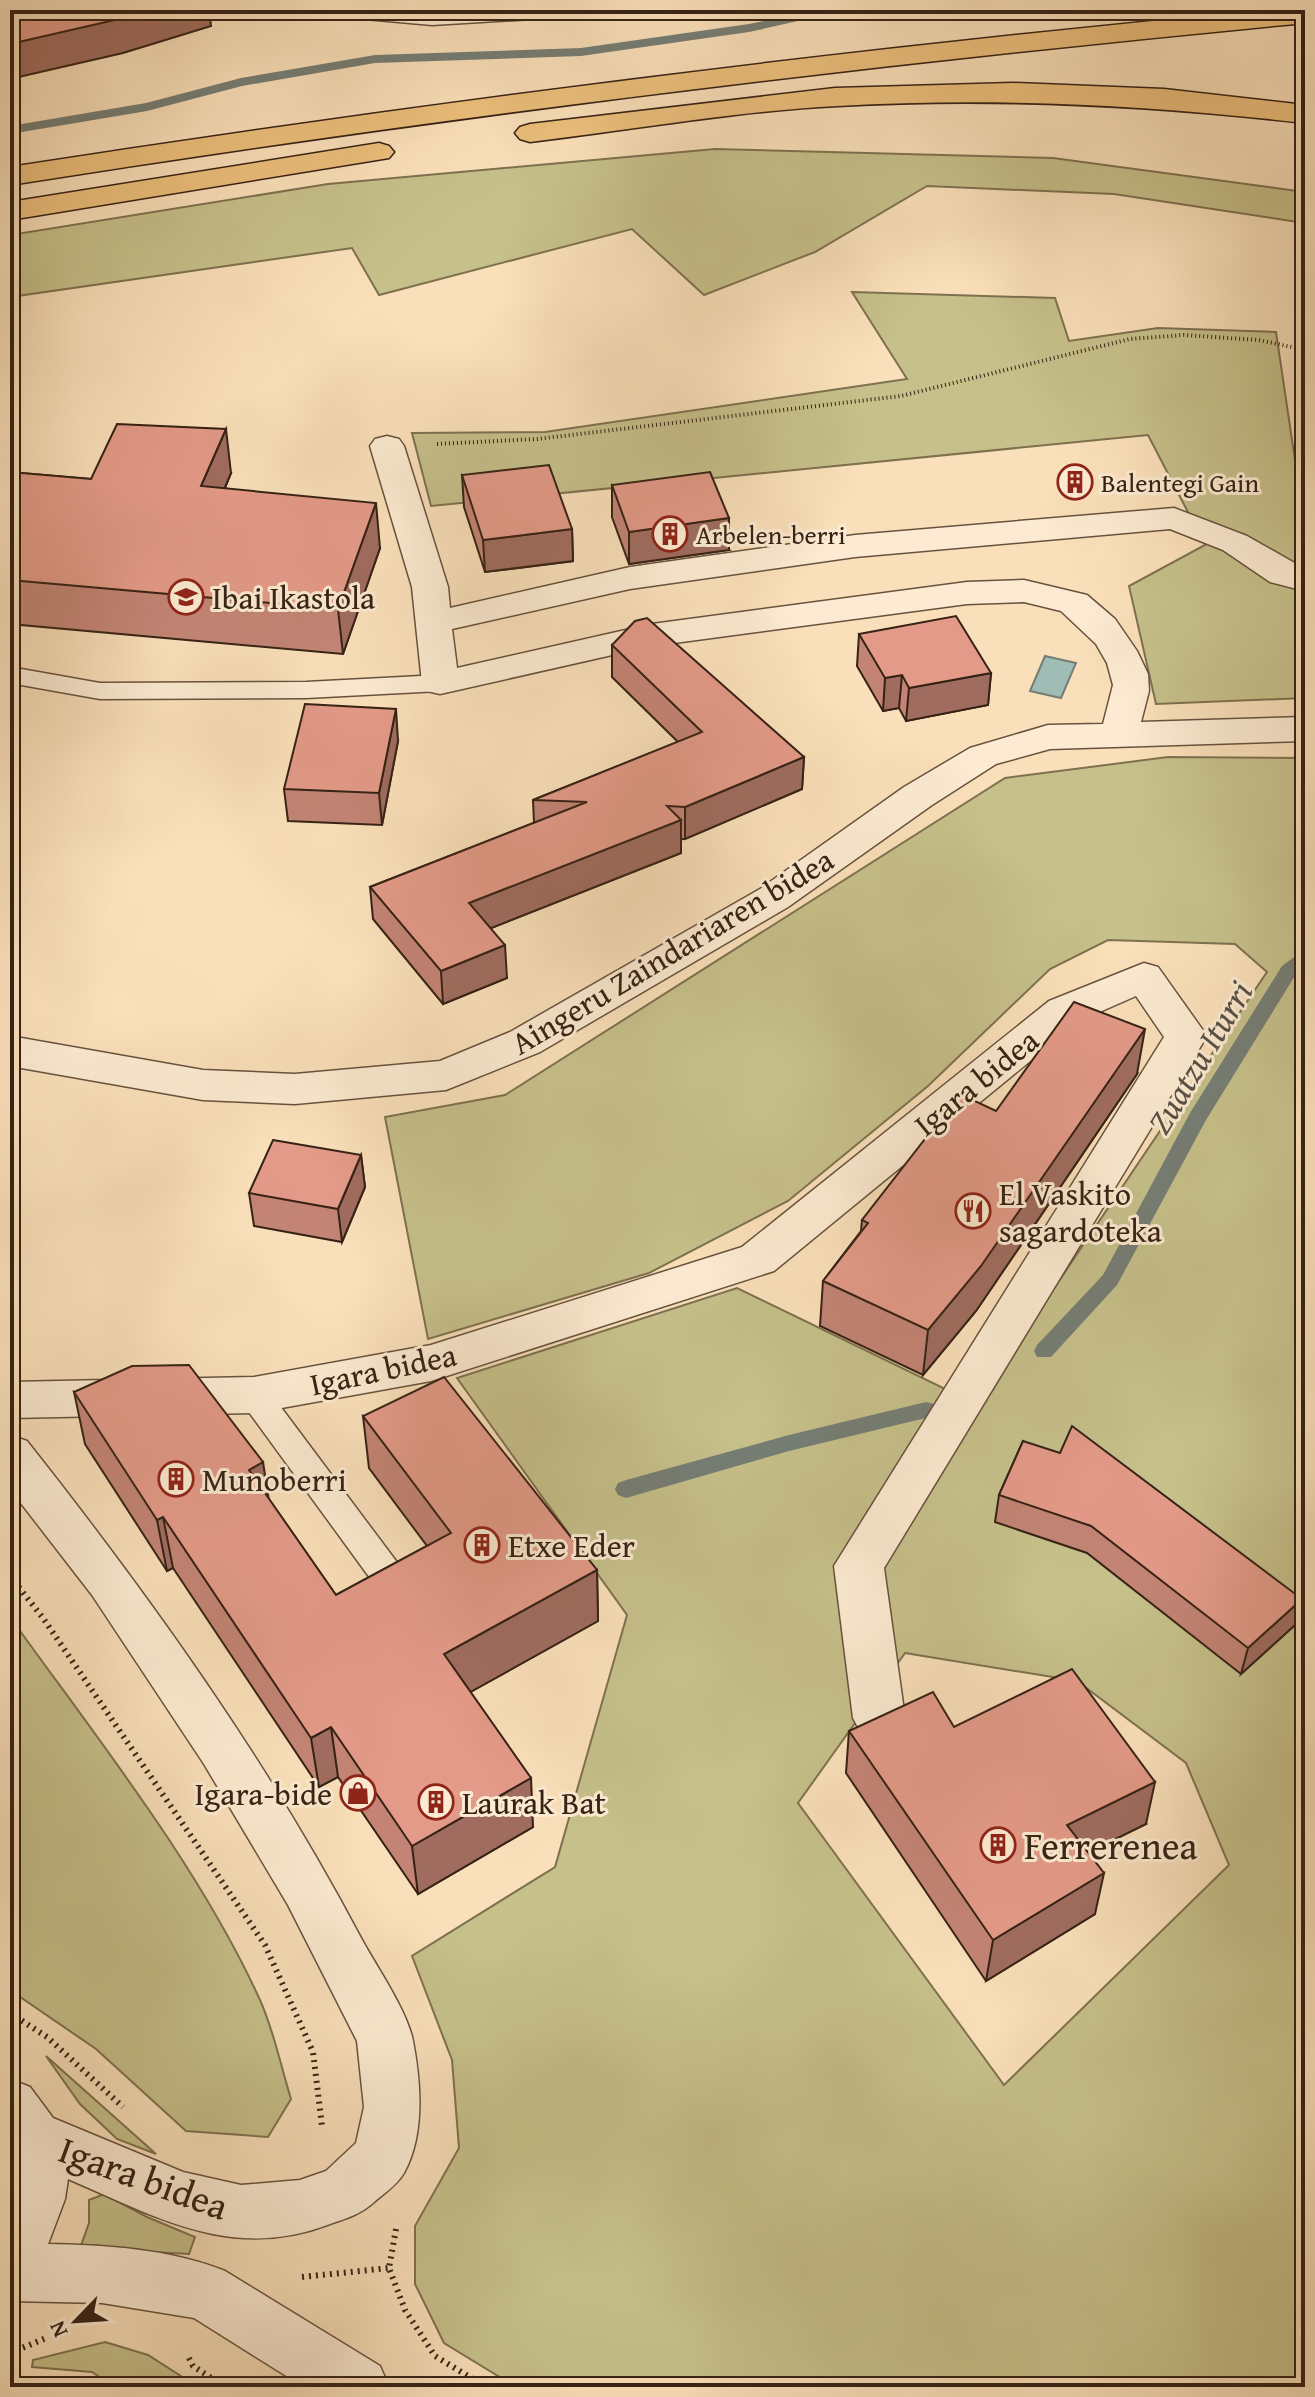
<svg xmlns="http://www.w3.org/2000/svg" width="1315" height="2397" font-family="'Gentium Book Plus',serif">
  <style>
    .green { fill: #c6c08a; stroke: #7e7150; stroke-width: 2; fill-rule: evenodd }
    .water { fill: #9fbcb5; stroke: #757e75; stroke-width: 2 }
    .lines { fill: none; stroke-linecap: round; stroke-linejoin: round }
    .stream { fill: #757e75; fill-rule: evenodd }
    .lane-casing { stroke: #67523e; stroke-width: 3 }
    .street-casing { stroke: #67523e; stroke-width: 3 }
    .highway-casing { stroke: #362215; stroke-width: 3 }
    .path-far1 { stroke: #362215; stroke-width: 4; stroke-dasharray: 1 3; stroke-linecap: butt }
    .path { stroke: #362215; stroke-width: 6; stroke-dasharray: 2 5; stroke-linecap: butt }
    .lane { fill: #fcebd2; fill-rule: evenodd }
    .street { fill: #fcebd2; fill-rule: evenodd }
    .highway { fill: #edc07d; fill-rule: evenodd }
    .wall { fill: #c38475; stroke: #362215; stroke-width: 2 }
    .shaded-wall { fill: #9f6c5f; stroke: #362215; stroke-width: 2 }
    .building { fill: #e39a88; stroke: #362215; stroke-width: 2 }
    .labels { text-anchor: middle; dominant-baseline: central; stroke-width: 6; stroke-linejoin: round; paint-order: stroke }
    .far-poi-label { font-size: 26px; fill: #362215; stroke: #fcebd2; text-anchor: start }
    .poi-label { font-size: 32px; fill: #362215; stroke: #fcebd2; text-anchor: start }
    .street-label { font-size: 32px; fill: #362215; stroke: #fcebd2 }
    .water-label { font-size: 34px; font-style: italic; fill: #565045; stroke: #fcebd2 }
    .near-poi-label { font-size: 38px; fill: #362215; stroke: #fcebd2; text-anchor: start }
    .near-street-label { font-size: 38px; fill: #362215; stroke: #fcebd2 }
  </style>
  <rect width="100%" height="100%" fill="#fae0ba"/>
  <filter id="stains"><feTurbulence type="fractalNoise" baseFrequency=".0025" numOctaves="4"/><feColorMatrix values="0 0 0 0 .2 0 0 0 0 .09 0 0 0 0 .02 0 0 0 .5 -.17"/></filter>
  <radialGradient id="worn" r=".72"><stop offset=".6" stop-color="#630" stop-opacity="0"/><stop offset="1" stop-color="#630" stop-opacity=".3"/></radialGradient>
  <path class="green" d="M 715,149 L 1053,158 L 1305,192 L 1305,223 L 1114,194 L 927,186 L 815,252 L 704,295 L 632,229 L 379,295 L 352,248 L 10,297 L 10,235 L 328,184 Z
    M 852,292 L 1055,298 L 1069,341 L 1158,328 L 1276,332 L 1300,494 L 1305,497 L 1305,698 L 1156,704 L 1129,586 L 1205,545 L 1148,435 L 431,506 L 412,433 L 545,432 L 907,379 Z
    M 1168,757 L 1305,758 L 1305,2387 L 516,2387 L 444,2343 L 415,2284 L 415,2226 L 459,2148 L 452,2060 L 412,1956 L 555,1867 L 627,1615 L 457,1378 L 737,1288 L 976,1404 L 1267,972 L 1235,944 L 1108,940 L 1050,969 L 928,1086 L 788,1201 L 649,1273 L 428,1339 L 385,1117 L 505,1095 L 1005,778 ZM 905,1653 L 1077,1681 L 1186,1763 L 1229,1865 L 1004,2085 L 798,1803 Z
    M 10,1617 C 96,1737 199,1866 260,2000 C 274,2031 281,2067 291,2099 L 268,2137 L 186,2131 L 96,2049 L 10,1990 Z
    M 46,2056 L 156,2154 L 117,2139 L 80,2104 Z
    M 104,2194 L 147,2217 L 195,2237 L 189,2254 L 80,2248 L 89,2223 L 89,2200 Z
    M 105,2342 L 148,2355 L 198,2387 L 114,2387 L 92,2372 L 32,2367 L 33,2360 Z"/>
  <path class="water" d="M 1045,656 L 1076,663 L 1061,698 L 1030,691 Z"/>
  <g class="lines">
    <path class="stream" d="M 822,10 L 847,10 L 749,32 L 581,56 L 375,63 L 242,86 L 147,111 L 10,134 L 10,126 L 146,103 L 241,78 L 375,55 L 581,48 L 749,24 Z
      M 1305,949 L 1305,966 L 1296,974 L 1206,1120 L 1117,1285 L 1051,1357 L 1037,1357 L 1034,1351 L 1037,1345 L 1103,1275 L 1190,1113 L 1282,966 Z
      M 926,1402 L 934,1404 L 937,1410 L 934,1416 L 789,1451 L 626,1498 L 618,1495 L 615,1489 L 618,1483 L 626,1480 L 789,1435 Z"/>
    <defs>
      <path id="lane" d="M 10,667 L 100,683 L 306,682 L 440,675 L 453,683 L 440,691 L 306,698 L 100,699 L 10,683 Z
        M 254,1383 L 265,1386 L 402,1569 L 407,1579 L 402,1589 L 390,1593 L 378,1589 L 243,1404 L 238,1395 L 243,1386 Z"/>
      <path id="street" d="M 340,10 L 563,10 L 559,16 L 549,18 L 432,25 L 354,18 L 344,16 Z
        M 387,436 L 399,439 L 404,446 L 448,587 L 450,608 L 630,567 L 855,535 L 1174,508 L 1247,536 L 1305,569 L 1305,591 L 1270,582 L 1223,550 L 1170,529 L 855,557 L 630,589 L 452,629 L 457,668 L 652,624 L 967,582 L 1024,580 L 1087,595 L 1115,619 L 1137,651 L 1148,674 L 1149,691 L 1141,722 L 1305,717 L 1305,741 L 1050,749 L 996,764 L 932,805 L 788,907 L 540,1052 L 446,1090 L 295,1104 L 203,1100 L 10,1066 L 10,1036 L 203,1070 L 295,1074 L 440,1061 L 510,1032 L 760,889 L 904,787 L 970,748 L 1048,725 L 1103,724 L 1113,685 L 1107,663 L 1096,644 L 1061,611 L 1024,602 L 967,604 L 652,646 L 440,694 L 427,691 L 422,683 L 412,587 L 370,446 L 375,439 Z
        M 1144,963 L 1158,967 L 1207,1036 L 884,1568 L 905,1718 L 897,1733 L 879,1740 L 861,1733 L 853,1718 L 834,1566 L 1164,1037 L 1136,996 L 1079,1021 L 774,1271 L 431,1381 L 254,1413 L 10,1418 L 10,1382 L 254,1377 L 431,1345 L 742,1247 L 1049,1001 Z
        M 10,1435 L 27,1441 C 151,1598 267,1760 361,1938 C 376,1966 407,2010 413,2041 C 421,2083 425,2135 404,2173 C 397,2185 383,2194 373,2203 C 361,2214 345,2219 330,2224 C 232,2262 157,2217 68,2179 L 65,2199 L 48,2244 C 106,2245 171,2249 225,2271 L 380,2366 L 389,2387 L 304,2387 L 194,2318 L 102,2303 L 10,2301 L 10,2079 L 30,2087 L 53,2118 L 183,2172 L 241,2185 L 300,2180 L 326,2171 L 356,2143 L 364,2107 L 357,2041 L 288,1905 L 204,1764 L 92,1595 L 10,1489 Z"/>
      <path id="highway" d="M 1269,10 L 1305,10 L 1305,23 C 871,64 440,117 10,185 L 10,167 C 428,102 847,49 1269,10 Z
        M 1013,83 L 1164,89 L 1305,105 L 1305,123 C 1148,105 996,97 838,106 C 738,111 630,130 530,142 L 520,139 L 515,133 L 520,127 L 530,124 L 835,88 Z
        M 379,143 L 389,146 L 394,152 L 389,158 L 10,220 L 10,202 Z"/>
    </defs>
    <use href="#lane" class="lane-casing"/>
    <use href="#street" class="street-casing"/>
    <use href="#highway" class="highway-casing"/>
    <path class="path-far1" d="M 437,444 L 537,439 L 901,396 L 1130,339 L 1184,335 L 1259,340 L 1305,350"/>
    <path class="path" d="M 10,1576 L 43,1618 L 265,1945 L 313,2052 L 322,2126
      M 10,2013 L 47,2037 L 123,2107
      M 396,2229 L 389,2268 L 405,2310 L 435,2356 L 486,2387
      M 302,2277 L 389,2268
      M 10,2353 L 46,2338
      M 189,2358 L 193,2366 L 225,2387"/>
    <use href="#lane" class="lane"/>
    <use href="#street" class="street"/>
    <use href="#highway" class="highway"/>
  </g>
  <path class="wall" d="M 10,472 L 91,479 L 231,473 L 225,488 L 380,548 L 343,654 L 10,624 Z
    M 462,475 L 572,529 L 573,561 L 485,572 L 464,507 Z
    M 612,485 L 729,550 L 629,564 L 612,517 Z
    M 859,634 L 991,673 L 988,705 L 906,721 L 899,708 L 883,711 L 857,666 Z
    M 612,645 L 804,757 L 802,789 L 685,839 L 681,839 L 681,853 L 491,928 L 507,978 L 443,1004 L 373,919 L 370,887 L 534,823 L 533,800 L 678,742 L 612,677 Z
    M 398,741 L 382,825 L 288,821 L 284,789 Z
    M 1137,1074 L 976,1311 L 923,1375 L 820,1326 L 823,1281 L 861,1231 L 862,1220 L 996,1111 Z
    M 361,1155 L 365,1187 L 342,1242 L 254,1226 L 249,1193 Z
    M 74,1392 L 268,1498 L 336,1595 L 427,1546 L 369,1468 L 363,1416 L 597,1570 L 598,1621 L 470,1692 L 533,1827 L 418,1894 L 338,1777 L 319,1787 L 173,1568 L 167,1571 L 85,1444 Z
    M 1023,1441 L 1295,1625 L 1241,1674 L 1087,1553 L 995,1522 L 999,1495 Z
    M 954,1727 L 1146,1824 L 1088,1852 L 1095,1914 L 986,1981 L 846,1773 L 849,1731 Z"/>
  <path class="shaded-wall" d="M 150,10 L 209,10 L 211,26 L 123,53 L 10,79 L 10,44 Z
    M 226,429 L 231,473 L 207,530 L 201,486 Z
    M 376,503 L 380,548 L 343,654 L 338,609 Z
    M 729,518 L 729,550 L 629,564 L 629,532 Z
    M 572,529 L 573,561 L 485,572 L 483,540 Z
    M 991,673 L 988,705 L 906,721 L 909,688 Z
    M 902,675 L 899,708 L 883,711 L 885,678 Z
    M 396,709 L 398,741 L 382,825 L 379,793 Z
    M 804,757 L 802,789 L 685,839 L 685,807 Z
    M 681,820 L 681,853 L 471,936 L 469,903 Z
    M 505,945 L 507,978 L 443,1004 L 441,971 Z
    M 1145,1029 L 1137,1074 L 976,1311 L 923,1375 L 928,1330 Z
    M 361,1155 L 365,1187 L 342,1242 L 338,1209 Z
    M 263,1462 L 271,1514 L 249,1470 Z
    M 163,1517 L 173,1568 L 167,1571 L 157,1520 Z
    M 597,1570 L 598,1621 L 449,1704 L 444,1654 Z
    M 1302,1599 L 1295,1625 L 1241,1674 L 1248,1648 Z
    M 331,1727 L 338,1777 L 319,1787 L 311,1738 Z
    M 531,1778 L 533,1827 L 418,1894 L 412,1846 Z
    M 1155,1782 L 1146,1824 L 1059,1867 L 1067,1825 Z
    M 1104,1873 L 1095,1914 L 986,1981 L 993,1940 Z"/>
  <path class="building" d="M 10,10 L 150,10 L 119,19 L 10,44 Z
    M 117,424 L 226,429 L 201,486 L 376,503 L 338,609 L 10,580 L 10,472 L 91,479 Z
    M 549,465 L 572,529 L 483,540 L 462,475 Z
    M 710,472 L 729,518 L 629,532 L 612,485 Z
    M 956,616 L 991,673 L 909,688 L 902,675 L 885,678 L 859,634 Z
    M 647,618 L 804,757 L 685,807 L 667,806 L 681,820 L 469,903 L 505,945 L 441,971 L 370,887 L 587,802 L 533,800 L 702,732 L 612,645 L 635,621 Z
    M 305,704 L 396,709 L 379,793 L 284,789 Z
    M 1074,1002 L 1145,1029 L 981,1266 L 928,1330 L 823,1281 L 868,1223 L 862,1220 L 960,1094 L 996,1111 Z
    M 273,1140 L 361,1155 L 338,1209 L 249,1193 Z
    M 189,1365 L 263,1462 L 249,1470 L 336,1595 L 451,1533 L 363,1416 L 444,1377 L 597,1570 L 444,1654 L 531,1778 L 412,1846 L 331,1727 L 311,1738 L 163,1517 L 157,1520 L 74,1392 L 132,1366 Z
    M 1072,1426 L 1302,1599 L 1248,1648 L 1091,1526 L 999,1495 L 1023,1441 L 1060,1453 Z
    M 1072,1669 L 1155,1782 L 1067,1825 L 1104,1873 L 993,1940 L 849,1731 L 933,1692 L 954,1727 Z
    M 93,2381 L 102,2387 L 87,2387 Z"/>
  <defs>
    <symbol id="building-ring" viewBox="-11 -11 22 22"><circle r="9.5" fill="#fcebd2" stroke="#8f2418" stroke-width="1.5"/><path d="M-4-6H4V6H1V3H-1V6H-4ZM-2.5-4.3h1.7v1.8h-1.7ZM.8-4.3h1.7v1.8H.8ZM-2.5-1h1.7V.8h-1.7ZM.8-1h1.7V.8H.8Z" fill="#8f2418"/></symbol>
    <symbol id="school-ring" viewBox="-11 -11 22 22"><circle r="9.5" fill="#fcebd2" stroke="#8f2418" stroke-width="1.5"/><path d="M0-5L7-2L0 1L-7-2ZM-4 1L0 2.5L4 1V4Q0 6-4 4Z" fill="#8f2418"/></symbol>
    <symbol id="restaurant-ring" viewBox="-11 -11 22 22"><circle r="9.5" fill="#fcebd2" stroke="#8f2418" stroke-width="1.5"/><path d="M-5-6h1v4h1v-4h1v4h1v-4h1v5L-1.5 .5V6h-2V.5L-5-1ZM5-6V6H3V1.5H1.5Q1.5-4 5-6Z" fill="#8f2418"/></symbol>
    <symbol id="shop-ring" viewBox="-11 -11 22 22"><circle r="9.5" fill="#fcebd2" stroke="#8f2418" stroke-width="1.5"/><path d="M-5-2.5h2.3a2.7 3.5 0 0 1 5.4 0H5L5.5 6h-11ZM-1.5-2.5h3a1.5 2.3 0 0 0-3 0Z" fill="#8f2418"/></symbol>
  </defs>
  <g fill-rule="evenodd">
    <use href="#building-ring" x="1055" y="462" width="40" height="40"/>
    <use href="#building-ring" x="650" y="514" width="40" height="40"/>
    <use href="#school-ring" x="166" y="577" width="40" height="40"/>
    <use href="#restaurant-ring" x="953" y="1191" width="40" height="40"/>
    <use href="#building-ring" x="156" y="1459" width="40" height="40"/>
    <use href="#building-ring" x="462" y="1525" width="40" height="40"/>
    <use href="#shop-ring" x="338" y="1773" width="40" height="40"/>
    <use href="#building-ring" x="416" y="1782" width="40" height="40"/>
    <use href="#building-ring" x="978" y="1825" width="40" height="40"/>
  </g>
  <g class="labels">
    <g class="far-poi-label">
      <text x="1101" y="482">Balentegi Gain</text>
      <text x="696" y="534">Arbelen-berri</text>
    </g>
    <g class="poi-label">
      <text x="212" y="597">Ibai Ikastola</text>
      <text x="999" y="1193">El Vaskito<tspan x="999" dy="37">sagardoteka</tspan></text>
      <text x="202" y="1479">Munoberri</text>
      <text x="508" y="1545">Etxe Eder</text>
      <text x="332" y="1793" text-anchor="end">Igara-bide</text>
      <text x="462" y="1802">Laurak Bat</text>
    </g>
    <g class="street-label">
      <text transform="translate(672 951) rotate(-31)">Aingeru Zaindariaren bidea</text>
      <text transform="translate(976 1082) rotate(-39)">Igara bidea</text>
      <text transform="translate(383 1369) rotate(-12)">Igara bidea</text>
    </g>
    <g class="water-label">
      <text transform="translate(1199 1057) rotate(-59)">Zuatzu Iturri</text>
    </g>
    <g class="near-poi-label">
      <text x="1024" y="1845">Ferrerenea</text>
    </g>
    <g class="near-street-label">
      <text transform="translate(144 2177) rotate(20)">Igara bidea</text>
    </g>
  </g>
  <rect width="1315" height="2397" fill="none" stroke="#fae0ba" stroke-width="40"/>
  <rect x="12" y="12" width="1291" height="2373" fill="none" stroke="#362215" stroke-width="4"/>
  <rect x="20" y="20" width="1275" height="2357" fill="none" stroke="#362215" stroke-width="2"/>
  <g transform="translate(76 2321) rotate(245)" stroke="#fcebd2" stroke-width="6" paint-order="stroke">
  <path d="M0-6L14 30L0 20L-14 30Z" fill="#362215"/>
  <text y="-12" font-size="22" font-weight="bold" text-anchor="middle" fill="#362215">N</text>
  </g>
  <rect width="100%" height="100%" filter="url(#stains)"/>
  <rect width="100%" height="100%" fill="url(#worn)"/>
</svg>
